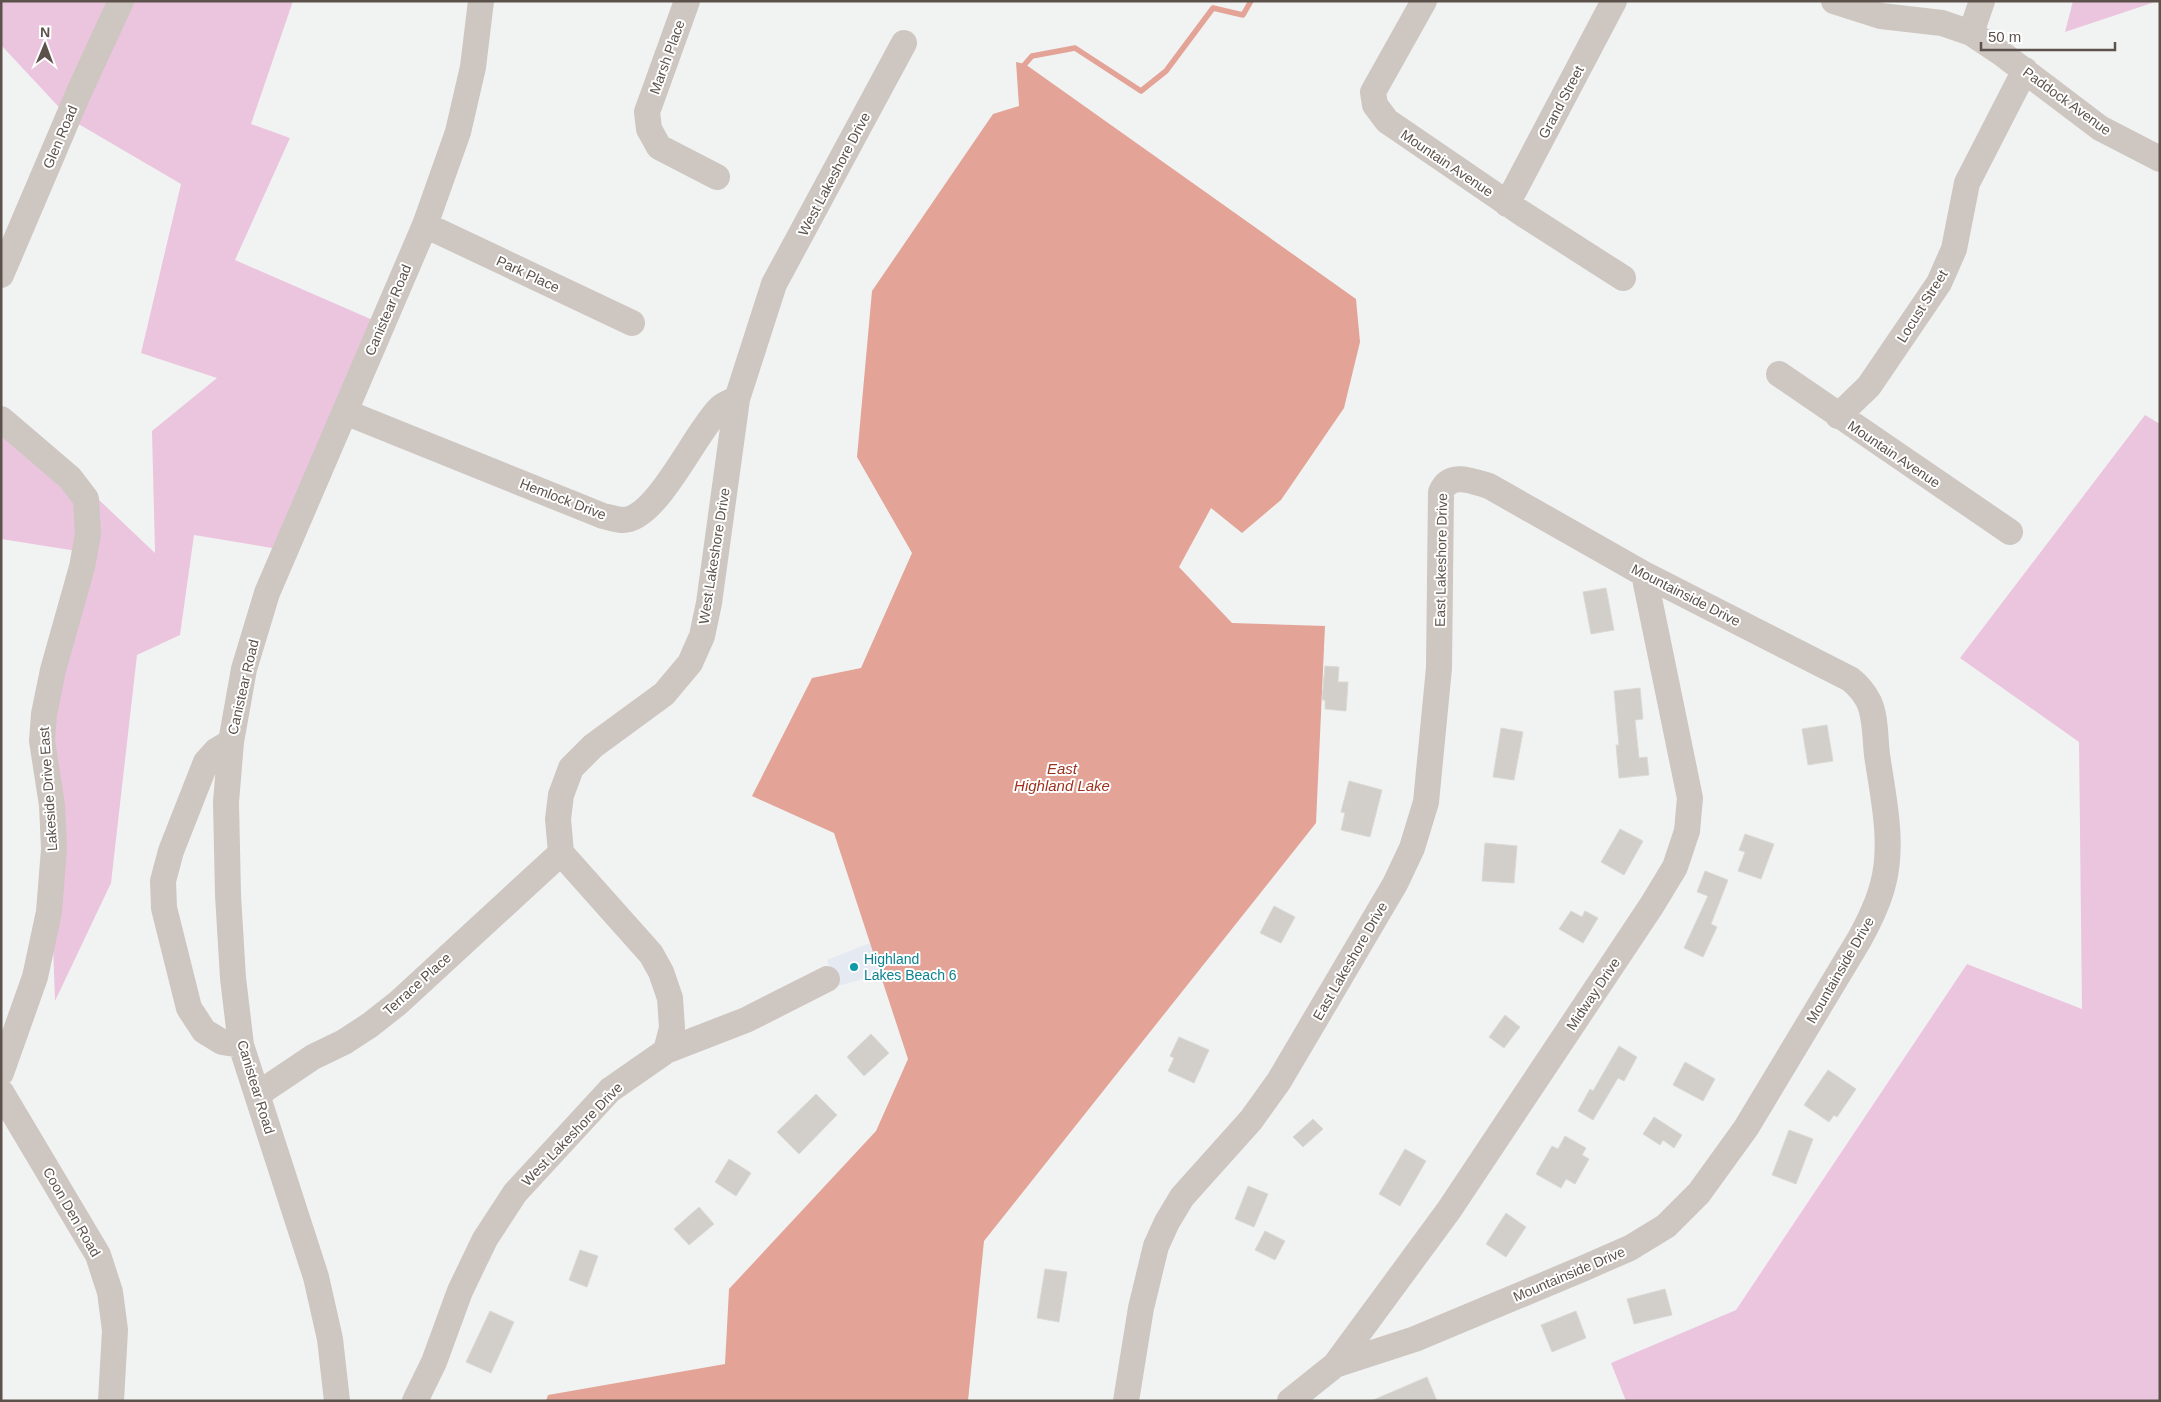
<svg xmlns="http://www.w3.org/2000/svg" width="2161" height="1402" font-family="Arial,sans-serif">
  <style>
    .green { fill: #ebc5de }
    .sand { fill: #e4e9f2 }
    .water { fill: #e3a397 }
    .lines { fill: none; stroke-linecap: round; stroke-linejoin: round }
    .stream { stroke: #e3a397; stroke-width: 5.5 }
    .building { fill: #d2cfcb; stroke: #dbd9d5 }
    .minor { stroke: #cec6c1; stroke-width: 26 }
    .culture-dot { fill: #0f9aa8; stroke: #fff; stroke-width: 2 }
    .labels { text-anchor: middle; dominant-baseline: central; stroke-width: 4; stroke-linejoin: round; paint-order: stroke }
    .street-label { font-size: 14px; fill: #5c524b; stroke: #fff }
    .culture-label { font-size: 14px; fill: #0d838f; stroke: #fff; text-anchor: start }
    .water-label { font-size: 15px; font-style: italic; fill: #9d311d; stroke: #fff }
  </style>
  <rect width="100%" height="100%" fill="#f1f3f3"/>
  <path class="green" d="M 1,1 L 293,1 L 251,124 L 290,138 L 235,260 L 382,324 L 278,549 L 194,535 L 180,635 L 137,655 L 111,883 L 55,1001 L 46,739 L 96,554 L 1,539 L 1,407 L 155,553 L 152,431 L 217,378 L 141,353 L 181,184 L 70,119 L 1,45 Z
    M 2073,1 L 2158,1 L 2065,32 Z
    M 2145,415 L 2160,424 L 2160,1401 L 1626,1401 L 1611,1363 L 1736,1310 L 1967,964 L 2082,1009 L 2079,742 L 1960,658 Z"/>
  <path class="sand" d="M 870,943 L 880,974 L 838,986 L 827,960 Z"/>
  <path class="water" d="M 1016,62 L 1025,64 L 1356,299 L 1360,342 L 1344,408 L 1281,500 L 1242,533 L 1211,508 L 1179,567 L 1232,623 L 1325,626 L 1316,823 L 984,1241 L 968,1401 L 546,1401 L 548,1395 L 725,1364 L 729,1289 L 876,1131 L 908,1059 L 834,833 L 752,796 L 812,678 L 861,668 L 912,553 L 857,457 L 872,291 L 993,114 L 1019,106 Z"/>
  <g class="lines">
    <path class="stream" d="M 1025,64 L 1032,56 L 1075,48 L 1141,91 L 1166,71 L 1213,8 L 1243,15 L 1251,1"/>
  </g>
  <path class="building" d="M 1606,588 L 1614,630 L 1591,634 L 1583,592 Z
    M 1325,666 L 1339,667 L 1338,682 L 1348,682 L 1346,711 L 1325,709 L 1325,700 L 1322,700 Z
    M 1640,688 L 1643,719 L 1635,720 L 1639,758 L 1647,757 L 1649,775 L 1619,778 L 1616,745 L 1619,745 L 1614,691 Z
    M 1827,725 L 1833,761 L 1808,765 L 1802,729 Z
    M 1501,728 L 1523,732 L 1514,780 L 1493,777 Z
    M 1349,781 L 1382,790 L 1370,837 L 1341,830 L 1345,813 L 1341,812 Z
    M 1620,829 L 1643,841 L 1624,875 L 1601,862 Z
    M 1745,834 L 1774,844 L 1761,879 L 1738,871 L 1745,852 L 1739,850 Z
    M 1485,843 L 1517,846 L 1514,883 L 1482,881 Z
    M 1705,871 L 1728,880 L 1711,924 L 1717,927 L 1703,957 L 1684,948 L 1708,896 L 1697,892 Z
    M 1274,906 L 1295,917 L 1281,943 L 1260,933 Z
    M 1571,911 L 1582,917 L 1585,911 L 1598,918 L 1583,943 L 1559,929 Z
    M 1505,1015 L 1520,1027 L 1504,1048 L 1489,1037 Z
    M 871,1034 L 889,1053 L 864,1076 L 847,1057 Z
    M 1179,1037 L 1209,1050 L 1194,1083 L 1168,1071 L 1174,1058 L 1170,1056 Z
    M 1619,1046 L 1637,1057 L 1624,1081 L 1618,1078 L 1593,1120 L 1578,1111 L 1590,1089 L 1593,1091 Z
    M 1685,1062 L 1715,1079 L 1703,1101 L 1673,1085 Z
    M 1828,1070 L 1856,1089 L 1837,1117 L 1834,1115 L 1829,1122 L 1804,1105 Z
    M 816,1094 L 837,1115 L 799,1154 L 777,1132 Z
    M 1654,1117 L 1682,1135 L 1674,1148 L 1663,1140 L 1660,1145 L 1643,1134 Z
    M 1313,1119 L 1323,1129 L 1303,1147 L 1293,1137 Z
    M 1789,1130 L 1813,1139 L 1796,1184 L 1772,1175 Z
    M 1565,1136 L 1586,1148 L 1582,1155 L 1589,1159 L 1575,1184 L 1566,1179 L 1561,1188 L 1536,1174 L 1552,1146 L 1558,1149 Z
    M 1405,1149 L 1426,1161 L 1400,1206 L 1379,1194 Z
    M 729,1159 L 751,1173 L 736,1196 L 715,1182 Z
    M 1248,1186 L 1268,1194 L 1254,1227 L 1235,1219 Z
    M 699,1207 L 714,1224 L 689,1245 L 674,1229 Z
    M 1506,1213 L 1526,1227 L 1506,1257 L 1486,1244 Z
    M 1265,1231 L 1285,1241 L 1275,1260 L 1255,1250 Z
    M 580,1250 L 598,1256 L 587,1287 L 569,1280 Z
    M 1045,1269 L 1067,1272 L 1059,1322 L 1037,1318 Z
    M 1665,1289 L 1672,1315 L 1634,1324 L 1627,1299 Z
    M 490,1311 L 514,1322 L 491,1373 L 466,1362 Z
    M 1576,1311 L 1586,1338 L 1552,1352 L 1541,1325 Z
    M 1427,1377 L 1437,1401 L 1371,1401 Z"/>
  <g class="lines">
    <path class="minor" d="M 687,1 L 647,112 L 649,129 L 659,147 L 717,177
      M 1424,1 L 1373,92 L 1375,105 L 1387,121 L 1523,214 L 1623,278
      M 1834,1 L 1881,16 L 1942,23 L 1971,33 L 2001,53 L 2100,128 L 2160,159
      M 1971,33 L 1982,1
      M 1507,204 L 1614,1
      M 425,225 L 632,323
      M 1,275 L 79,92 L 121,1
      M 1779,374 L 2010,532
      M 345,412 L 603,516 C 609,517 616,520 623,520 C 657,520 695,432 720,408 C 724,404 732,401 737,399
      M 1838,416 L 1869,386 L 1939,283 L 1954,249 L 1967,183 L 2025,70
      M 1,419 L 70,478 L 86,499 L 88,534 L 82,567 L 53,670 L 44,714 L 42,741 L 52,805 L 54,849 L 49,912 L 35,977 L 1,1073
      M 231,742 L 216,751 L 206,762 L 171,851 L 163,881 L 164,908 L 189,1008 L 204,1031 L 222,1042 L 241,1045
      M 666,1051 L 746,1020 L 827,979
      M 1,1092 L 98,1255 L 110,1292 L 115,1330 L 111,1401
      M 258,1094 L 313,1057 L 344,1042 L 370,1025 L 398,1003 L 561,853
      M 1335,1365 L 1449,1210 L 1652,905 L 1675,867 L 1687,831 L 1690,798 L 1644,574
      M 337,1401 L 330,1339 L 316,1277 L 241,1045 L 233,978 L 228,895 L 226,802 L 231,742 L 244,669 L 267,593 L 425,225 L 458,132 L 473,67 L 481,1
      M 415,1401 L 434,1362 L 460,1291 L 485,1239 L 515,1193 L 610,1090 L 666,1051 L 672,1028 L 670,998 L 661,972 L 651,954 L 561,853 L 558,819 L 561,795 L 571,768 L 593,746 L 664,694 L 690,663 L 702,636 L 709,603 L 737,399 L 774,284 L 904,43
      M 1126,1401 L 1141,1308 L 1156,1246 L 1167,1222 L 1182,1197 L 1251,1120 L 1279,1081 L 1395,884 L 1412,848 L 1426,802 L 1439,668 L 1441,492 C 1450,471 1472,481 1489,486 L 1644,574 L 1850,679 C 1859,686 1864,692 1869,702 C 1876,718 1875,738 1877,755 C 1883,796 1894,843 1883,884 C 1878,904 1869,922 1859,940 L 1746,1128 L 1699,1193 L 1666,1226 L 1630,1248 L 1582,1269 L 1415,1339 L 1335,1365 L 1290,1401"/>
  </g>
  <circle class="culture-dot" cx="854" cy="967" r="5"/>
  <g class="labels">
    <g class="street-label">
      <text transform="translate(667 57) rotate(-70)">Marsh Place</text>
      <text transform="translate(2067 101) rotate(36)">Paddock Avenue</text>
      <text transform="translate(1561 102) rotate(-62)">Grand Street</text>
      <text transform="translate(60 137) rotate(-67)">Glen Road</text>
      <text transform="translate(1447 163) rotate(34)">Mountain Avenue</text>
      <text transform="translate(834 174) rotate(-62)">West Lakeshore Drive</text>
      <text transform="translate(528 274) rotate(25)">Park Place</text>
      <text transform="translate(1922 306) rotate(-58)">Locust Street</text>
      <text transform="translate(388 310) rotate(-67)">Canistear Road</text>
      <text transform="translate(1894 454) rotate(34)">Mountain Avenue</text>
      <text transform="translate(563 499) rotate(21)">Hemlock Drive</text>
      <text transform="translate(714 556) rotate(-81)">West Lakeshore Drive</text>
      <text transform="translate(1441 560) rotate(-89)">East Lakeshore Drive</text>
      <text transform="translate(1686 595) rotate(27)">Mountainside Drive</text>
      <text transform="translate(243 687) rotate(-77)">Canistear Road</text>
      <text transform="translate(48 789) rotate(-94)">Lakeside Drive East</text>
      <text transform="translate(1350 961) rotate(-60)">East Lakeshore Drive</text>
      <text transform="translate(1840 970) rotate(-60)">Mountainside Drive</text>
      <text transform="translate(417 984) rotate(-42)">Terrace Place</text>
      <text transform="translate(1593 994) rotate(-56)">Midway Drive</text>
      <text transform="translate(256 1087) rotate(73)">Canistear Road</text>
      <text transform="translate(572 1134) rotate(-46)">West Lakeshore Drive</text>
      <text transform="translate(72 1212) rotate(60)">Coon Den Road</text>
      <text transform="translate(1569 1274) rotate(-23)">Mountainside Drive</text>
    </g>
    <g class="culture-label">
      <text x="864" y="959">Highland<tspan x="864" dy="16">Lakes Beach 6</tspan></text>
    </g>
    <g class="water-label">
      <text x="1062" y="768">East<tspan x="1062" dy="17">Highland Lake</tspan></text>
    </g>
  </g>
  <rect width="2161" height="1402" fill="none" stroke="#5c524b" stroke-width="5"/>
  <g transform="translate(45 45) rotate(1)" stroke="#ffffff" stroke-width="4" paint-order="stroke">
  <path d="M0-4L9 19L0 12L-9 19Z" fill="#5c524b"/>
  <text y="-8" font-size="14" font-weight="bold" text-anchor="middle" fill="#5c524b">N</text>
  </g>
  <path d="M1981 42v8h134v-8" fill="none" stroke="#5c524b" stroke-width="2.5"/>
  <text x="1988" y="42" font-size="15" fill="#5c524b" stroke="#ffffff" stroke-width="4" paint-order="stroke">50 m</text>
</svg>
